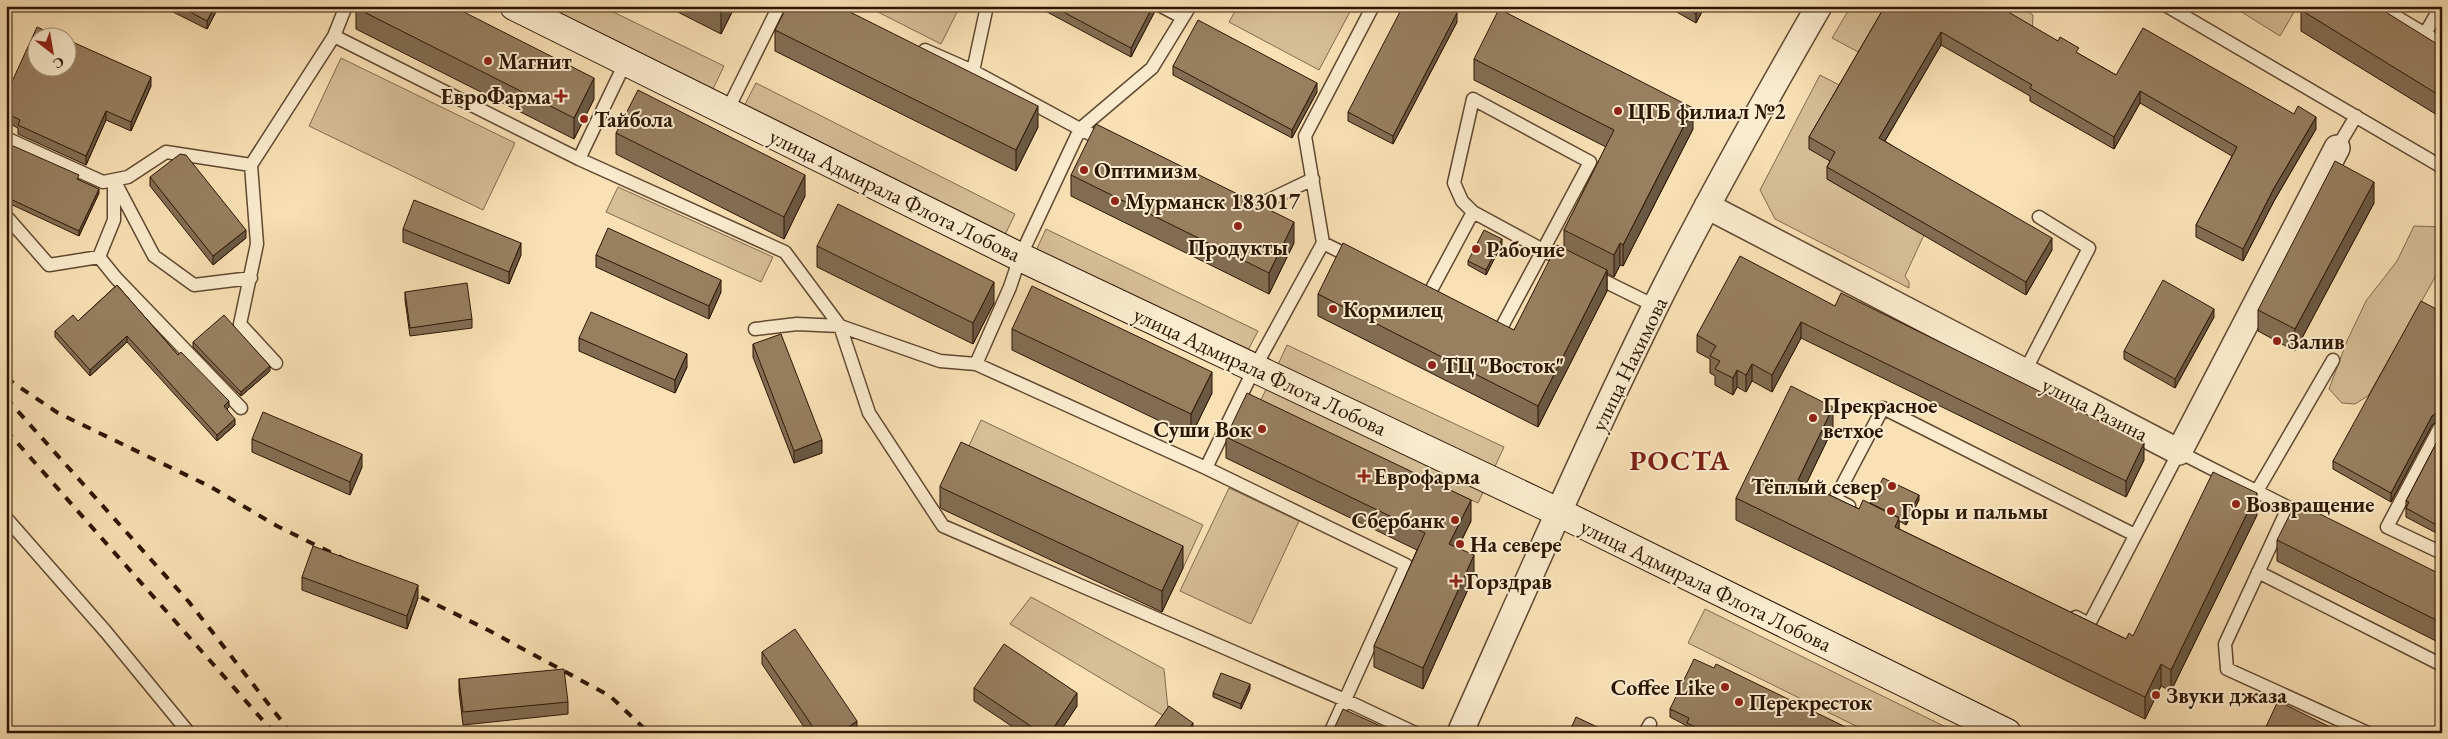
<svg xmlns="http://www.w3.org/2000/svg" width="2448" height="739" font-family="'EB Garamond',serif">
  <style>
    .green { fill: #d6be97; stroke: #826a4e }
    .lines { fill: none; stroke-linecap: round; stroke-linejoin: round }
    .lane-casing { stroke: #604830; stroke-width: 15 }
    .street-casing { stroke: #604830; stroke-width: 28 }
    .secondary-casing { stroke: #2d1504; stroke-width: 30 }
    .lane { stroke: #fbeccf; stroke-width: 12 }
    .street { stroke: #fbeccf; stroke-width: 25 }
    .secondary { stroke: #fbeccf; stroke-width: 28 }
    .rail { stroke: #2d1504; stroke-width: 4; stroke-dasharray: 9 9; stroke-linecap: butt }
    .wall { fill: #826d53; stroke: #2d1504 }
    .shaded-wall { fill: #6a5943; stroke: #2d1504 }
    .building { fill: #977f60; stroke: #2d1504 }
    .poi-dot { fill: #8f2418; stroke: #fbeccf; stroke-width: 2 }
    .labels { text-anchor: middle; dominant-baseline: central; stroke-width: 4; stroke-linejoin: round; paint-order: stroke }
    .poi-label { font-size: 22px; font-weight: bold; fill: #2d1504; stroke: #fbeccf; text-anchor: start }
    .street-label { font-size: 22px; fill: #2d1504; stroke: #fbeccf }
    .district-label { font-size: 28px; font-weight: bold; letter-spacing: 1px; fill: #7a1f14; stroke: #fbeccf }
  </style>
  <rect width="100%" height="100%" fill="#f9e1b5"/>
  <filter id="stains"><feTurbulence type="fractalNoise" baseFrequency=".004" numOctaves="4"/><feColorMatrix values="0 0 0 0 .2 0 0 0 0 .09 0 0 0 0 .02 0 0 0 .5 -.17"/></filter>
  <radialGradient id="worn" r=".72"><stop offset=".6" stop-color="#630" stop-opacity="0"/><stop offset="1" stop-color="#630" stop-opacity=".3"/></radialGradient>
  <path class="green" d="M 537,6 L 601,6 L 724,66 L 712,91 Z
    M 866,6 L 960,6 L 941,44 Z
    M 1238,6 L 1353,6 L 1319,70 L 1229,22 Z
    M 1851,6 L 1892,6 L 1864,55 L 1832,38 Z
    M 1977,6 L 2018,6 L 2033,15 L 2032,38 Z
    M 2232,6 L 2285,6 L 2294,12 L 2280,36 Z
    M 341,58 L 515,143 L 483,210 L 309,126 Z
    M 1820,75 L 1845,88 L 1835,164 L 1827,179 L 1924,235 L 1905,276 L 1909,282 L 1909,288 L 1775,219 L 1760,190 Z
    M 756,83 L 1015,214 L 1003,239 L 743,108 Z
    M 618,187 L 773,257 L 761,282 L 606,212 Z
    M 2414,226 L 2441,227 L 2442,265 L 2368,396 L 2355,404 L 2342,403 L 2329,389 L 2347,341 L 2366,301 L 2397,261 Z
    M 1046,229 L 1258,331 L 1245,356 L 1034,255 Z
    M 1287,345 L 1504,447 L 1492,473 L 1275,371 Z
    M 1268,385 L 1486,486 L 1478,503 L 1260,402 Z
    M 981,420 L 1203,525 L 1183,568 L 961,463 Z
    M 1229,488 L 1299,521 L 1251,624 L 1180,591 Z
    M 1031,597 L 1164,669 L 1169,719 L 1010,624 Z
    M 1705,609 L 1958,733 L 1870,733 L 1688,643 Z"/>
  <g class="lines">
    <defs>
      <path id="lane" d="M 346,6 L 334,36 L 579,159 L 626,61
        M 1161,6 L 1182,17
        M 2167,6 L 2442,167
        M 2378,6 L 2442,44
        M 2425,34 L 2441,6
        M 925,50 L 973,71
        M 1473,99 L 1590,162 L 1543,250 L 1473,212 L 1462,201 L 1454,183 Z
        M 727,111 L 779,6
        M 6,138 L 103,182 L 128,177 L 166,152 L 251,165
        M 1105,141 L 1080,129 L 1152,68 L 1190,6
        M 2337,148 L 2356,116
        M 579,159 L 785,252 L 840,326 L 940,361 L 976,364 L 1206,468 L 1406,565 L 1330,733
        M 114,180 L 114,220 L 99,257 L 116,278 L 241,408
        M 115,182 L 154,256 L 194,285 L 251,278
        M 1245,207 L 1250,209 L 1313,179
        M 6,216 L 49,265 L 99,257
        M 1323,243 L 1355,259
        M 1592,275 L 1655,306
        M 1428,296 L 1473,212
        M 755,329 L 797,324 L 840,326 L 869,413 L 943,526 L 1345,700 L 1415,733
        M 1493,329 L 1499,332 L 1543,250 L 1567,263
        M 276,363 L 240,324 L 257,244 L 251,165 L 334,36
        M 976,364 L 1010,287 L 1020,257 L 1080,129 L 973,71 L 987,6
        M 2024,373 L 2089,248 L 2039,217
        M 2439,429 L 2387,527 L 2442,553
        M 1206,468 L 1254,369 L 1323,243 L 1305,136 L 1373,6
        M 2257,491 L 2333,360
        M 1849,506 L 1835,499 L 1883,408 L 2135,535
        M 2288,508 L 2225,644 L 2227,669 L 2368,733
        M 6,518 L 106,632 L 189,733
        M 2258,572 L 2442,665
        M 2076,617 L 2089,624 L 2179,452 L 2307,517
        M 1645,733 L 1650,724"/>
      <path id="street" d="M 1707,206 L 2179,452 L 2337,148
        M 1460,733 C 1524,590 1586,447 1655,307 C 1706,204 1762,105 1819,6"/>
      <path id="secondary" d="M 514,6 L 1020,257 L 1558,512 L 2007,733"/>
    </defs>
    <use href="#lane" class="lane-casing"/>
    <use href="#street" class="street-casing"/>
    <use href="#secondary" class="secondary-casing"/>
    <use href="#lane" class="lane"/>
    <use href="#street" class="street"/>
    <use href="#secondary" class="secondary"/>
    <path class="rail" d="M 6,378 L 58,413 L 211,487 L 277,526 L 346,560
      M 6,398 L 189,602 L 291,733
      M 6,430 L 274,733
      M 405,589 L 488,630 L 610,696 L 649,733"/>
  </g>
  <path class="wall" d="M 171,6 L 219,6 L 207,29 L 171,11 Z
    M 666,6 L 735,6 L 721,34 Z
    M 1036,6 L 1154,6 L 1154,13 L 1131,57 Z
    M 1666,6 L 1705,6 L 1696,23 Z
    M 1885,6 L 2079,54 L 2116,75 L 2316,129 L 2274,201 L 2243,261 L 2196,237 L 2196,225 L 2232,156 L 2140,103 L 2114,149 L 2030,101 L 2030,96 L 1941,45 L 1885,141 L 2052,250 L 2026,295 L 1827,179 L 1827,167 L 1830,161 L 1809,149 L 1809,137 Z
    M 356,8 L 594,99 L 574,139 L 356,29 Z
    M 2301,10 L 2442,47 L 2442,118 L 2301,31 Z
    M 1457,22 L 1393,144 L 1348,121 L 1348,112 Z
    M 775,30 L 1038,127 L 1016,171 L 775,51 Z
    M 1474,59 L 1693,129 L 1623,266 L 1620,265 L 1614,277 L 1607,273 L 1607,291 L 1538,427 L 1318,316 L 1318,294 L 1514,330 L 1564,248 L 1564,230 L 1606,147 L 1474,80 Z
    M 1173,66 L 1317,92 L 1292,138 L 1173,75 Z
    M 6,85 L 10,86 L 151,86 L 131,131 L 106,120 L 86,165 L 18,134 L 18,128 L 6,122 Z
    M 616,133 L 805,196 L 784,239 L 616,154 Z
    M 6,155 L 79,180 L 99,193 L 79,236 L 6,202 Z
    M 1071,175 L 1294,243 L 1269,294 L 1071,196 Z
    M 150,177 L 246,238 L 213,265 L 150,186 Z
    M 2374,203 L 2295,351 L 2258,331 L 2258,310 Z
    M 403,229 L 521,255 L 509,284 L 403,242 Z
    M 1502,244 L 1486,275 L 1468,265 L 1468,261 Z
    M 817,246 L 994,303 L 973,344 L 817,267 Z
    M 596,255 L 721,292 L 709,319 L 596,267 Z
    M 117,285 L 178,355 L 229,407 L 227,409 L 235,425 L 217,441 L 127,342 L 90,376 L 55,337 L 55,331 L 78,321 Z
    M 405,292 L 472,319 L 472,328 L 410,336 L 405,300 Z
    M 1835,306 L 2144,460 L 2126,497 L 1801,338 L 1772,392 L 1752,381 L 1746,392 L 1737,387 L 1733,395 L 1715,385 L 1715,376 L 1710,373 L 1710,359 L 1697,352 L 1697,335 Z
    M 2442,312 L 2442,422 L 2438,421 L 2432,425 L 2391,502 L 2333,469 L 2333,461 Z
    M 2214,317 L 2175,388 L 2124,359 L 2124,351 Z
    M 1012,329 L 1212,393 L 1191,436 L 1012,350 Z
    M 579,338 L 687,367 L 675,393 L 579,351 Z
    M 193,342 L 270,371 L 241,396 L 193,347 Z
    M 753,344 L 822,453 L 794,463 L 753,357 Z
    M 1833,428 L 1806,484 L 1859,509 L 1870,504 L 1870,503 L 1919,500 L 1906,525 L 1899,521 L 1899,529 L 2126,639 L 2133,636 L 2257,515 L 2171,691 L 2161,686 L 2145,719 L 1736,520 L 1736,498 Z
    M 2442,432 L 2442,536 L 2406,517 L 2406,501 Z
    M 1226,437 L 1471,521 L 1458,548 L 1474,576 L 1423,689 L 1374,667 L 1374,646 L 1417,550 L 1226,458 Z
    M 252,439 L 362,467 L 350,495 L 252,452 Z
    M 940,486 L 1183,568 L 1162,612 L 942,509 L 940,507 Z
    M 2277,540 L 2442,575 L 2442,644 L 2277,561 Z
    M 302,577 L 418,598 L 407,629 L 302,590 Z
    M 762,652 L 857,733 L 808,733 L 762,664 Z
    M 1714,668 L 1858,733 L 1690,733 L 1687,731 L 1687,726 L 1670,717 L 1670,709 Z
    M 459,679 L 568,702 L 568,714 L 463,725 L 459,691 Z
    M 974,688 L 1077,706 L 1059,733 L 1022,733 L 974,701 Z
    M 1250,689 L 1241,709 L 1213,697 L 1213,693 Z"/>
  <path class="shaded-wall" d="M 215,6 L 219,6 L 207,29 L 207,21 Z
    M 725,6 L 735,6 L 721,34 L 721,13 Z
    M 1153,6 L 1154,6 L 1154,13 L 1131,57 L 1131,48 Z
    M 1701,6 L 1705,6 L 1696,23 L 1696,14 Z
    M 1457,13 L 1457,22 L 1393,144 L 1393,136 Z
    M 1941,32 L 1941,45 L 1879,151 L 1879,138 Z
    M 151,77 L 151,86 L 131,131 L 131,122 Z
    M 594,78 L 594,99 L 574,139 L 574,118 Z
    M 1317,83 L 1317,92 L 1292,138 L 1292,130 Z
    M 2140,91 L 2140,103 L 2114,149 L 2114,137 Z
    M 1038,106 L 1038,127 L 1016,171 L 1016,150 Z
    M 1693,108 L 1693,129 L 1623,266 L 1623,245 Z
    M 106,111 L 106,120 L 86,165 L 86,156 Z
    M 2316,117 L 2316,129 L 2274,201 L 2243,261 L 2243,249 L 2274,188 Z
    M 805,175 L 805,196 L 784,239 L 784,217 Z
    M 2374,182 L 2374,203 L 2295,351 L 2295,329 Z
    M 99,189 L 99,193 L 79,236 L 79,231 Z
    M 1294,222 L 1294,243 L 1269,294 L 1269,273 Z
    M 246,230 L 246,238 L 213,265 L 213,256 Z
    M 2052,238 L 2052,250 L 2026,295 L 2026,282 Z
    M 1502,239 L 1502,244 L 1486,275 L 1486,270 Z
    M 521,243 L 521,255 L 509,284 L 509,272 Z
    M 1620,243 L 1620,265 L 1614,277 L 1614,255 Z
    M 1607,270 L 1607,291 L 1538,427 L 1538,406 Z
    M 721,280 L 721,292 L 709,319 L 709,306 Z
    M 994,282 L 994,303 L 973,344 L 973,323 Z
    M 2214,309 L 2214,317 L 2175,388 L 2175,379 Z
    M 1801,322 L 1801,338 L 1772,392 L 1772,375 Z
    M 127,336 L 127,342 L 90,376 L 90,370 Z
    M 687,354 L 687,367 L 675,393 L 675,380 Z
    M 1752,364 L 1752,381 L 1746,392 L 1746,375 Z
    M 270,366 L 270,371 L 241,396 L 241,392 Z
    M 1737,370 L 1737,387 L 1733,395 L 1733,378 Z
    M 1212,372 L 1212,393 L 1191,436 L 1191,414 Z
    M 229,401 L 229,407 L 224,412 L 224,406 Z
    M 1833,407 L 1833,428 L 1798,501 L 1798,480 Z
    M 2438,412 L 2438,421 L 2432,425 L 2391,502 L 2391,493 L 2432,416 Z
    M 235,419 L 235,425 L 217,441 L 217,435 Z
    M 822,440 L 822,453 L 794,463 L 794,451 Z
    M 2144,443 L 2144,460 L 2126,497 L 2126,481 Z
    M 362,454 L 362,467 L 350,495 L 350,482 Z
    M 2257,493 L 2257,515 L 2171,691 L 2171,670 Z
    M 1919,495 L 1919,500 L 1906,525 L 1906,521 Z
    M 1471,500 L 1471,521 L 1449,565 L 1449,544 Z
    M 1899,518 L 1899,540 L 1895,527 Z
    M 1183,546 L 1183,568 L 1162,612 L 1162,591 Z
    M 1474,555 L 1474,576 L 1423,689 L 1423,668 Z
    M 418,585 L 418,598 L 407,629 L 407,616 Z
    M 2161,664 L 2161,686 L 2145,719 L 2145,697 Z
    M 1250,684 L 1250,689 L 1241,709 L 1241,704 Z
    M 1077,693 L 1077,706 L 1059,733 L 1050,733 Z
    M 857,721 L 857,733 L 840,733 Z
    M 1193,723 L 1193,733 L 1186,733 Z"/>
  <path class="building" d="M 179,6 L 215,6 L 207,21 Z
    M 357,6 L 452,6 L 594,78 L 574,118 L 356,8 Z
    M 708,6 L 725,6 L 721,13 Z
    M 787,6 L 838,6 L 1038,106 L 1016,150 L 775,30 Z
    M 1052,6 L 1153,6 L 1131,48 Z
    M 1403,6 L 1443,6 L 1457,13 L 1393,136 L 1348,112 Z
    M 1682,6 L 1701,6 L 1696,14 Z
    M 1885,6 L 1998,6 L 2058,41 L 2060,37 L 2079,48 L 2076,52 L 2116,75 L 2143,28 L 2294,114 L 2298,106 L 2316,117 L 2274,188 L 2243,249 L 2196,225 L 2237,147 L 2140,91 L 2114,137 L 2030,88 L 2032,85 L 1941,32 L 1879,138 L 2052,238 L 2026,282 L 1827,167 L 1835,152 L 1809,137 Z
    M 2303,6 L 2376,6 L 2442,47 L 2442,97 L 2301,10 Z
    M 1499,9 L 1693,108 L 1623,245 L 1620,243 L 1614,255 L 1564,230 L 1614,130 L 1474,59 Z
    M 1198,20 L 1317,83 L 1292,130 L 1173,66 Z
    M 37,27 L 61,38 L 38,38 L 38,68 L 68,68 L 68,40 L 151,77 L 131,122 L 106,111 L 86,156 L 18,125 L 20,120 L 6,113 L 6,85 L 10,86 Z
    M 638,90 L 805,175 L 784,217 L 616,133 Z
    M 1096,124 L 1294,222 L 1269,273 L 1071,175 Z
    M 11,145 L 79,175 L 77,179 L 99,189 L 79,231 L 6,197 L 6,155 Z
    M 180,154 L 186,155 L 246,230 L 213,256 L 150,177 Z
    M 2335,161 L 2374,182 L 2295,329 L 2258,310 Z
    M 414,200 L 521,243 L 509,272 L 403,229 Z
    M 838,204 L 994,282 L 973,323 L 817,246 Z
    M 608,228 L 721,280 L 709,306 L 596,255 Z
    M 1484,230 L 1502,239 L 1486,270 L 1468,261 Z
    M 1343,243 L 1514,330 L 1557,245 L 1607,270 L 1538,406 L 1318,294 Z
    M 1740,256 L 1835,306 L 1841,293 L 2144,443 L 2126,481 L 1801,322 L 1772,375 L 1752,364 L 1746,375 L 1737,370 L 1733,378 L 1715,369 L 1720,361 L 1710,356 L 1716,346 L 1697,335 Z
    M 2163,280 L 2214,309 L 2175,379 L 2124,351 Z
    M 467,283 L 472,319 L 410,328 L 405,292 Z
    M 117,285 L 178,355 L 181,352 L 229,401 L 224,406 L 235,419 L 217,435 L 127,336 L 90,370 L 55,331 L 73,315 L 78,321 Z
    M 1032,286 L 1212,372 L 1191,414 L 1012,329 Z
    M 2421,301 L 2442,312 L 2442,413 L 2438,412 L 2432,416 L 2391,493 L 2333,461 Z
    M 591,312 L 687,354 L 675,380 L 579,338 Z
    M 224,315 L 270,366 L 241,392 L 193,342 Z
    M 781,334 L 822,440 L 794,451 L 753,344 Z
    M 1791,386 L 1833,407 L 1798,480 L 1859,509 L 1863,500 L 1899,518 L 1895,527 L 2126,639 L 2129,633 L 2133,636 L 2213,472 L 2257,493 L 2171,670 L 2161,664 L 2145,697 L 1736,498 Z
    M 1247,393 L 1471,500 L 1449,544 L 1474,555 L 1423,668 L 1374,646 L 1425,533 L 1226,437 Z
    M 263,412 L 362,454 L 350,482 L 252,439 Z
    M 2442,432 L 2442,528 L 2406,508 L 2409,502 L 2406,501 Z
    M 961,442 L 1183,546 L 1162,591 L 942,488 L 940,486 Z
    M 1883,478 L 1919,495 L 1906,521 L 1870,503 Z
    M 2296,502 L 2442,575 L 2442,623 L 2277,540 Z
    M 313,546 L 418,585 L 407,616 L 302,577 Z
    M 795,629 L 857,721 L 840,733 L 817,733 L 762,652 Z
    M 1004,644 L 1077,693 L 1050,733 L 1041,733 L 974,688 Z
    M 1694,659 L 1714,668 L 1716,664 L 1858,733 L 1707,733 L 1687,723 L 1689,718 L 1670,709 Z
    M 564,669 L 568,702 L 463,712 L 459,679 Z
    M 1221,673 L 1250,684 L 1241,704 L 1213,693 Z
    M 2278,701 L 2342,733 L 2263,733 Z
    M 1169,706 L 1193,723 L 1186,733 L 1150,733 Z
    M 1343,709 L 1387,729 L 1385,733 L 1332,733 Z
    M 1576,717 L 1610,733 L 1569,733 Z"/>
  <g class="poi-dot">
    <circle cx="488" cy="61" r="5"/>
    <path d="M558.5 88.5h5v5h5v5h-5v5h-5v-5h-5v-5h5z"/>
    <circle cx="1618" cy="111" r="5"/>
    <circle cx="584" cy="119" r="5"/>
    <circle cx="1084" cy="170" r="5"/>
    <circle cx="1115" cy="201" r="5"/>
    <circle cx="1238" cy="226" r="5"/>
    <circle cx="1476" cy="249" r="5"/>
    <circle cx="1333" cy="309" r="5"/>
    <circle cx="2277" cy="341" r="5"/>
    <circle cx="1432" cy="365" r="5"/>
    <circle cx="1813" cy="418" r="5"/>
    <circle cx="1262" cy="429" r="5"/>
    <path d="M1361.5 468.5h5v5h5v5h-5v5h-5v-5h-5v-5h5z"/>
    <circle cx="1892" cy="486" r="5"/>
    <circle cx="2236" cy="504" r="5"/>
    <circle cx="1891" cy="511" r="5"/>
    <circle cx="1455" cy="520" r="5"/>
    <circle cx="1460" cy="544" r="5"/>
    <path d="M1453.5 573.5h5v5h5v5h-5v5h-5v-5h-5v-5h5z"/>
    <circle cx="1725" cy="687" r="5"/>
    <circle cx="2156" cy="695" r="5"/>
    <circle cx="1739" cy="702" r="5"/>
  </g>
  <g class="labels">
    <g class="poi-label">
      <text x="498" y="61">Магнит</text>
      <text x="551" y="96" text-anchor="end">ЕвроФарма</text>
      <text x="1628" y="111">ЦГБ филиал №2</text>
      <text x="594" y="119">Тайбола</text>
      <text x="1094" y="170">Оптимизм</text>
      <text x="1125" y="201">Мурманск 183017</text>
      <text x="1238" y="247" text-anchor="middle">Продукты</text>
      <text x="1486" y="249">Рабочие</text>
      <text x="1343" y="309">Кормилец</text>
      <text x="2287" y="341">Залив</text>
      <text x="1442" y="365">ТЦ "Восток"</text>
      <text x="1823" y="405">Прекрасное<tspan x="1823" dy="25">ветхое</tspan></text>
      <text x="1252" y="429" text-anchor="end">Суши Вок</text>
      <text x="1374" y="476">Еврофарма</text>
      <text x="1882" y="486" text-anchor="end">Тёплый север</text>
      <text x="2246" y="504">Возвращение</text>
      <text x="1901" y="511">Горы и пальмы</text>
      <text x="1445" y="520" text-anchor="end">Сбербанк</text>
      <text x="1470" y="544">На севере</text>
      <text x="1466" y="581">Горздрав</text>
      <text x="1715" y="687" text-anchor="end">Coffee Like</text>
      <text x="2166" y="695">Звуки джаза</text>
      <text x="1749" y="702">Перекресток</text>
    </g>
    <g class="street-label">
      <text transform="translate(895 195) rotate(26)">улица Адмирала Флота Лобова</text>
      <text transform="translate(1629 364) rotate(-64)">улица Нахимова</text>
      <text transform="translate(1260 371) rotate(25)">улица Адмирала Флота Лобова</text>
      <text transform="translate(2095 409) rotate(27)">улица Разина</text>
      <text transform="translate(1706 585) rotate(26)">улица Адмирала Флота Лобова</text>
    </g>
    <g class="district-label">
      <text x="1680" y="460">РОСТА</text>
    </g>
  </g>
  <rect width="2448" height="739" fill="none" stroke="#f9e1b5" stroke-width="25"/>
  <rect x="8" y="8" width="2433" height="724" fill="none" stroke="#2d1504" stroke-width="2.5"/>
  <rect x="12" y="12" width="2423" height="714" fill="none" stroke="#2d1504"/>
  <g transform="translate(52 52) rotate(149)"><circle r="24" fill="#fbeccf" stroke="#a9967e"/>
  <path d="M0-4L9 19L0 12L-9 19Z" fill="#8f2418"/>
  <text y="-8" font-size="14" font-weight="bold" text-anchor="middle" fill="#2d1504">С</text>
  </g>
  <rect width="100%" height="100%" filter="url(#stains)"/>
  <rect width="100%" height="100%" fill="url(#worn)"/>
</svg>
